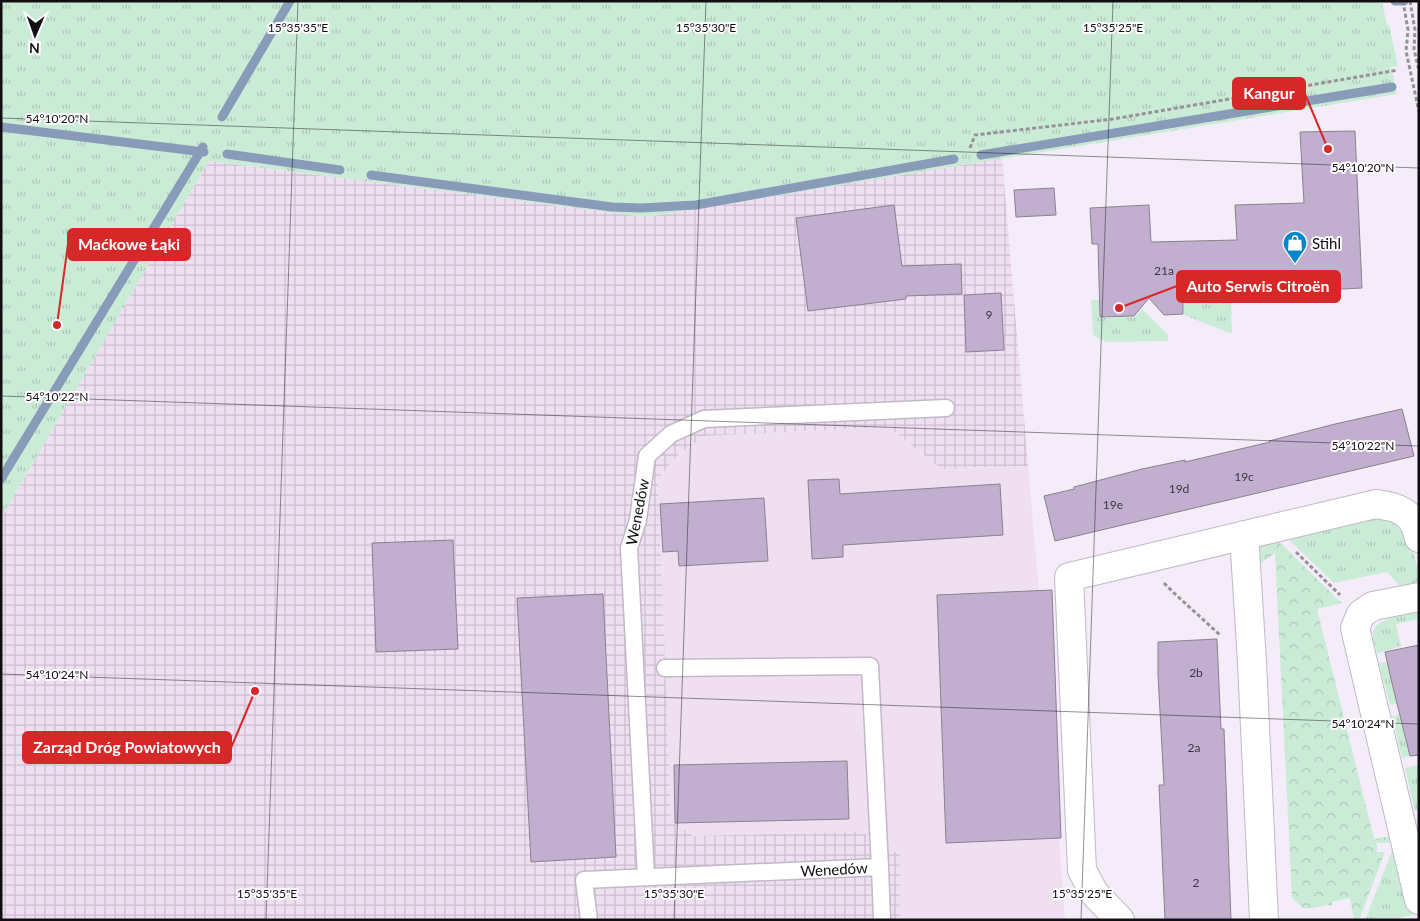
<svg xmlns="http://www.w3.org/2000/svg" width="1420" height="921" font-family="Lato,sans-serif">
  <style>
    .commercial { fill: #f0dff1 }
    .industrial { fill: url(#industrial-grid) }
    .grass { fill: url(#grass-tufts) }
    .forest { fill: url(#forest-crowns) }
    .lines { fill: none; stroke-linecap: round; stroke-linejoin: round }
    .stream { stroke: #889bb9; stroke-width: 9 }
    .building { fill: #c2aece; stroke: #89828d }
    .service-casing { stroke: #c1b9c6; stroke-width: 19 }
    .minor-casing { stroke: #c1b9c6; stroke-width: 30 }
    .path { stroke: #97919a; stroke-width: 3; stroke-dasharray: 4 2.5; stroke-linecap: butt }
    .service { stroke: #fff; stroke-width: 16 }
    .minor { stroke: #fff; stroke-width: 28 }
    .ticks { fill: none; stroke: #110e12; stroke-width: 1; stroke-opacity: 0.45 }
    .labels { text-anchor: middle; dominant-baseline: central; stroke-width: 4; stroke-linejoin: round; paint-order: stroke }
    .number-label { font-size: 12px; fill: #3d3641 }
    .poi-label { font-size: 15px; fill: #110e12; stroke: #fefcfe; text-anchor: start }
    .street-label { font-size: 15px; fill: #110e12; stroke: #fefcfe }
    .ticks-label { font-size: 12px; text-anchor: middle; fill: #110e12; stroke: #fefcfe; stroke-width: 4; stroke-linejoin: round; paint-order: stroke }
    .leader { fill: none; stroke: #d62828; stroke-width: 2 }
    .callout-dot { fill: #d62828; stroke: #fefcfe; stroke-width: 2 }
    .callout { fill: #d62828; stroke: #d62828; stroke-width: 2 }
    .callout-label { font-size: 16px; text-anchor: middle; font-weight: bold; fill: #fff }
  </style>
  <defs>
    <pattern id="industrial-grid" width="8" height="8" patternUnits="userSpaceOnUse" patternTransform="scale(1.25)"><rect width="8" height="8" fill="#efdff2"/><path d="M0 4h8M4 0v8" fill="none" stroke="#ccbece"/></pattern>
    <pattern id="grass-tufts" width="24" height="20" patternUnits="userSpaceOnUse" patternTransform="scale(1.25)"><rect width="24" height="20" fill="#caecd6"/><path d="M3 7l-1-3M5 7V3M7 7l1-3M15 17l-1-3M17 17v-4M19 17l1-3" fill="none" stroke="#acc9b7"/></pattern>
    <pattern id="forest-crowns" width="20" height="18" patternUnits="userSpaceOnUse" patternTransform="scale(1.25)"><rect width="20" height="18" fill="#caecd6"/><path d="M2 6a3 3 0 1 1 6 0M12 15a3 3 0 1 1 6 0" fill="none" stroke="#acc9b7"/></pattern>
  </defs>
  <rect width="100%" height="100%" fill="#f4ecf9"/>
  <path class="commercial" d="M 888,427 L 942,469 L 1028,466 L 1039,591 L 1020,591 L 1030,839 L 1059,838 L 1065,920 L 900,920 L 900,855 L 861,832 L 693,836 L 671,821 L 658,479 L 678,455 L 705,436 Z"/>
  <path class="industrial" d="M 1002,158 L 1028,466 L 942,469 L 888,427 L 705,436 L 678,455 L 658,479 L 671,821 L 693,836 L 861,832 L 900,855 L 900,920 L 1,920 L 1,518 L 209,161 L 646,217 Z"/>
  <path class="grass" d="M 1,1 L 1373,1 L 1382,3 L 1387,25 L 1389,25 L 1398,66 L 1391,67 L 1397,94 L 646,217 L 209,161 L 1,518 Z
    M 1231,296 L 1232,334 L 1184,315 L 1184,298 Z
    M 1091,300 L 1099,300 L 1099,318 L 1135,317 L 1142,309 L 1168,335 L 1168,341 L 1106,342 L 1096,337 L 1093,334 Z
    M 1381,512 L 1408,530 L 1419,575 L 1415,586 L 1404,591 L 1387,572 L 1334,583 L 1290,541 L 1292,531 Z
    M 1419,612 L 1419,619 L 1396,624 L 1401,646 L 1377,654 C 1376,647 1372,640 1373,633 C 1373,618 1407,615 1419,612 Z
    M 1403,660 L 1411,701 L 1390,705 L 1379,663 Z
    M 1413,711 L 1419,754 L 1402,758 L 1392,716 Z
    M 1419,765 L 1419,810 L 1415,811 L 1405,768 Z
    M 1396,841 L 1413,915 L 1386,920 L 1365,920 Z"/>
  <path class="forest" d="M 1273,536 L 1342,603 L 1317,609 L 1374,839 L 1390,836 L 1389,843 L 1377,843 L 1377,852 L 1385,852 L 1359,920 L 1354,920 L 1350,898 L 1332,902 L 1332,906 L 1328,905 L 1305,909 L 1303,908 L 1292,898 L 1275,553 L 1254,568 L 1258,544 Z"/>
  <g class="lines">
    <path class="stream" d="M 1395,1 L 1404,1
      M 222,117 L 290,1
      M 1,127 L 204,152
      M 227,154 L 340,170
      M 981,155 L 1392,87
      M 371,175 L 612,207 L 641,208 L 696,205 L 954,159
      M 1,479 L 203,147"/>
  </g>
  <path class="building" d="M 1355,131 L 1362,288 L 1183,297 L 1183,314 L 1164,315 L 1149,298 L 1134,316 L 1100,317 L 1098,244 L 1092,244 L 1090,208 L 1149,205 L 1151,242 L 1237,240 L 1235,205 L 1304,203 L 1300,132 Z
    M 1054,188 L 1056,215 L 1016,217 L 1014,190 Z
    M 894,205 L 902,266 L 961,264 L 962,294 L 906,296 L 906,299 L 808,311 L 796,218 Z
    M 1001,293 L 1004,350 L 966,352 L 964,295 Z
    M 1402,409 L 1414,456 L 1055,541 L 1044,496 L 1074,489 L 1074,487 L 1142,469 L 1185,460 L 1185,462 L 1270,442 L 1269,441 L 1335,424 Z
    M 839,479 L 840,494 L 1000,484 L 1003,535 L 843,545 L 843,557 L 812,559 L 808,480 Z
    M 764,498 L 768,561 L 679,566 L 678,551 L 663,552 L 660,504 Z
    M 453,540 L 458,649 L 376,652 L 372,543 Z
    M 1052,590 L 1061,838 L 946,843 L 937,595 Z
    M 603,594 L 616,857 L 531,862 L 517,598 Z
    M 1217,639 L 1221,729 L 1224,729 L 1231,920 L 1165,920 L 1159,785 L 1164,785 L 1158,675 L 1158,642 Z
    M 1419,645 L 1419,755 L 1410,756 L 1391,679 L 1385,652 Z
    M 847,761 L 849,819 L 675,823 L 674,765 Z"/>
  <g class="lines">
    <defs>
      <path id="service" d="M 665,668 L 870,666 L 880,867
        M 646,877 L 629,548 L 638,520 L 647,456 L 671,434 L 704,419 L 946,408
        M 589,920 L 584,880 L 880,867 L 882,920"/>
      <path id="minor" d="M 1244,535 L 1252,662 L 1264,920
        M 1419,597 L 1373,606 L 1361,614 L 1355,628 L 1419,900
        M 1120,920 L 1094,893 L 1082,870 L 1069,577 L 1376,504 C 1400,507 1414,513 1419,538"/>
    </defs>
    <use href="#service" class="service-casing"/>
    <use href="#minor" class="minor-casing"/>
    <path class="path" d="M 1403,1 L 1408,30 L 1406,51 L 1419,112
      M 1410,1 L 1415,30 L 1414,49 L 1419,71
      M 970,148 L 975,135 L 1113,119 L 1398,70
      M 1296,552 L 1340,595
      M 1164,583 L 1174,593 L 1220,635"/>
    <use href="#service" class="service"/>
    <use href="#minor" class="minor"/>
  </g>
  <path class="ticks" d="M 1,118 L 1419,168M 1,396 L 1419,446M 1,674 L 1419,724M 266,920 L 298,1M 674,920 L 706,1M 1081,920 L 1113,1"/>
  <defs>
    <symbol id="shop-pin" viewBox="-11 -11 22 30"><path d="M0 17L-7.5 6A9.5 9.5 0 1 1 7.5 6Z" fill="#0486cd" stroke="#fefcfe"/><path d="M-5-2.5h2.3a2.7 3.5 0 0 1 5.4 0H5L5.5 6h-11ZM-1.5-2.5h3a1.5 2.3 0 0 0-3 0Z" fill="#fff"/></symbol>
  </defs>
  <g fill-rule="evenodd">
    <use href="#shop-pin" x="1281" y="229" width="28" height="38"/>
  </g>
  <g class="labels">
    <g class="number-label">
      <text x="1164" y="270">21a</text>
      <text x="989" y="314">9</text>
      <text x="1244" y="476">19c</text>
      <text x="1179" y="488">19d</text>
      <text x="1113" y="504">19e</text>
      <text x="1196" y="672">2b</text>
      <text x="1194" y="747">2a</text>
      <text x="1196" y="882">2</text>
    </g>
    <g class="poi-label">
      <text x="1312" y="243">Stihl</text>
    </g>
    <g class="street-label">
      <text transform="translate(637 512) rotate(-79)">Wenedów</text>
      <text transform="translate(834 869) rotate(-3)">Wenedów</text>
    </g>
  </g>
  <g class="ticks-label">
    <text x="298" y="32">15°35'35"E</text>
    <text x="706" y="32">15°35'30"E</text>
    <text x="1113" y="32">15°35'25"E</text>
    <text x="57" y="123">54°10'20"N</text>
    <text x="1363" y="172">54°10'20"N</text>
    <text x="57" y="401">54°10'22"N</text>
    <text x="1363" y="450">54°10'22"N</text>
    <text x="57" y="679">54°10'24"N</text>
    <text x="1363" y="728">54°10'24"N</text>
    <text x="267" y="898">15°35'35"E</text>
    <text x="674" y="898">15°35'30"E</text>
    <text x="1082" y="898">15°35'25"E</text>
  </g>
  <path class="leader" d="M1328 149L1305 94M57 325L68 244M1119 308L1177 286M255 691L231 748"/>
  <g class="callout-dot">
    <circle cx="1328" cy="149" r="5"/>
    <circle cx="57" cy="325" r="5"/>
    <circle cx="1119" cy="308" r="5"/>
    <circle cx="255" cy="691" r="5"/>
  </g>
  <g class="callout">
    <rect x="1233" y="78" width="72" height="31" rx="5"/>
    <rect x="68" y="229" width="122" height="31" rx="5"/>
    <rect x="1177" y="271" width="163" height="31" rx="5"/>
    <rect x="23" y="732" width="208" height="31" rx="5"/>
  </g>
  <g class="callout-label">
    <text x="1269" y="99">Kangur</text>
    <text x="129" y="250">Maćkowe Łąki</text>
    <text x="1258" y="292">Auto Serwis Citroën</text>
    <text x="127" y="753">Zarząd Dróg Powiatowych</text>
  </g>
  <rect width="1420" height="921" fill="none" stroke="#110e12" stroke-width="5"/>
  <g transform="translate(35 35) rotate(182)" stroke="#fefcfe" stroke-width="4" paint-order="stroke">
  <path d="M0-4L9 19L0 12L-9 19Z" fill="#110e12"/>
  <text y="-8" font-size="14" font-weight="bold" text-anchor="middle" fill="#110e12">N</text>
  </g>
</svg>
